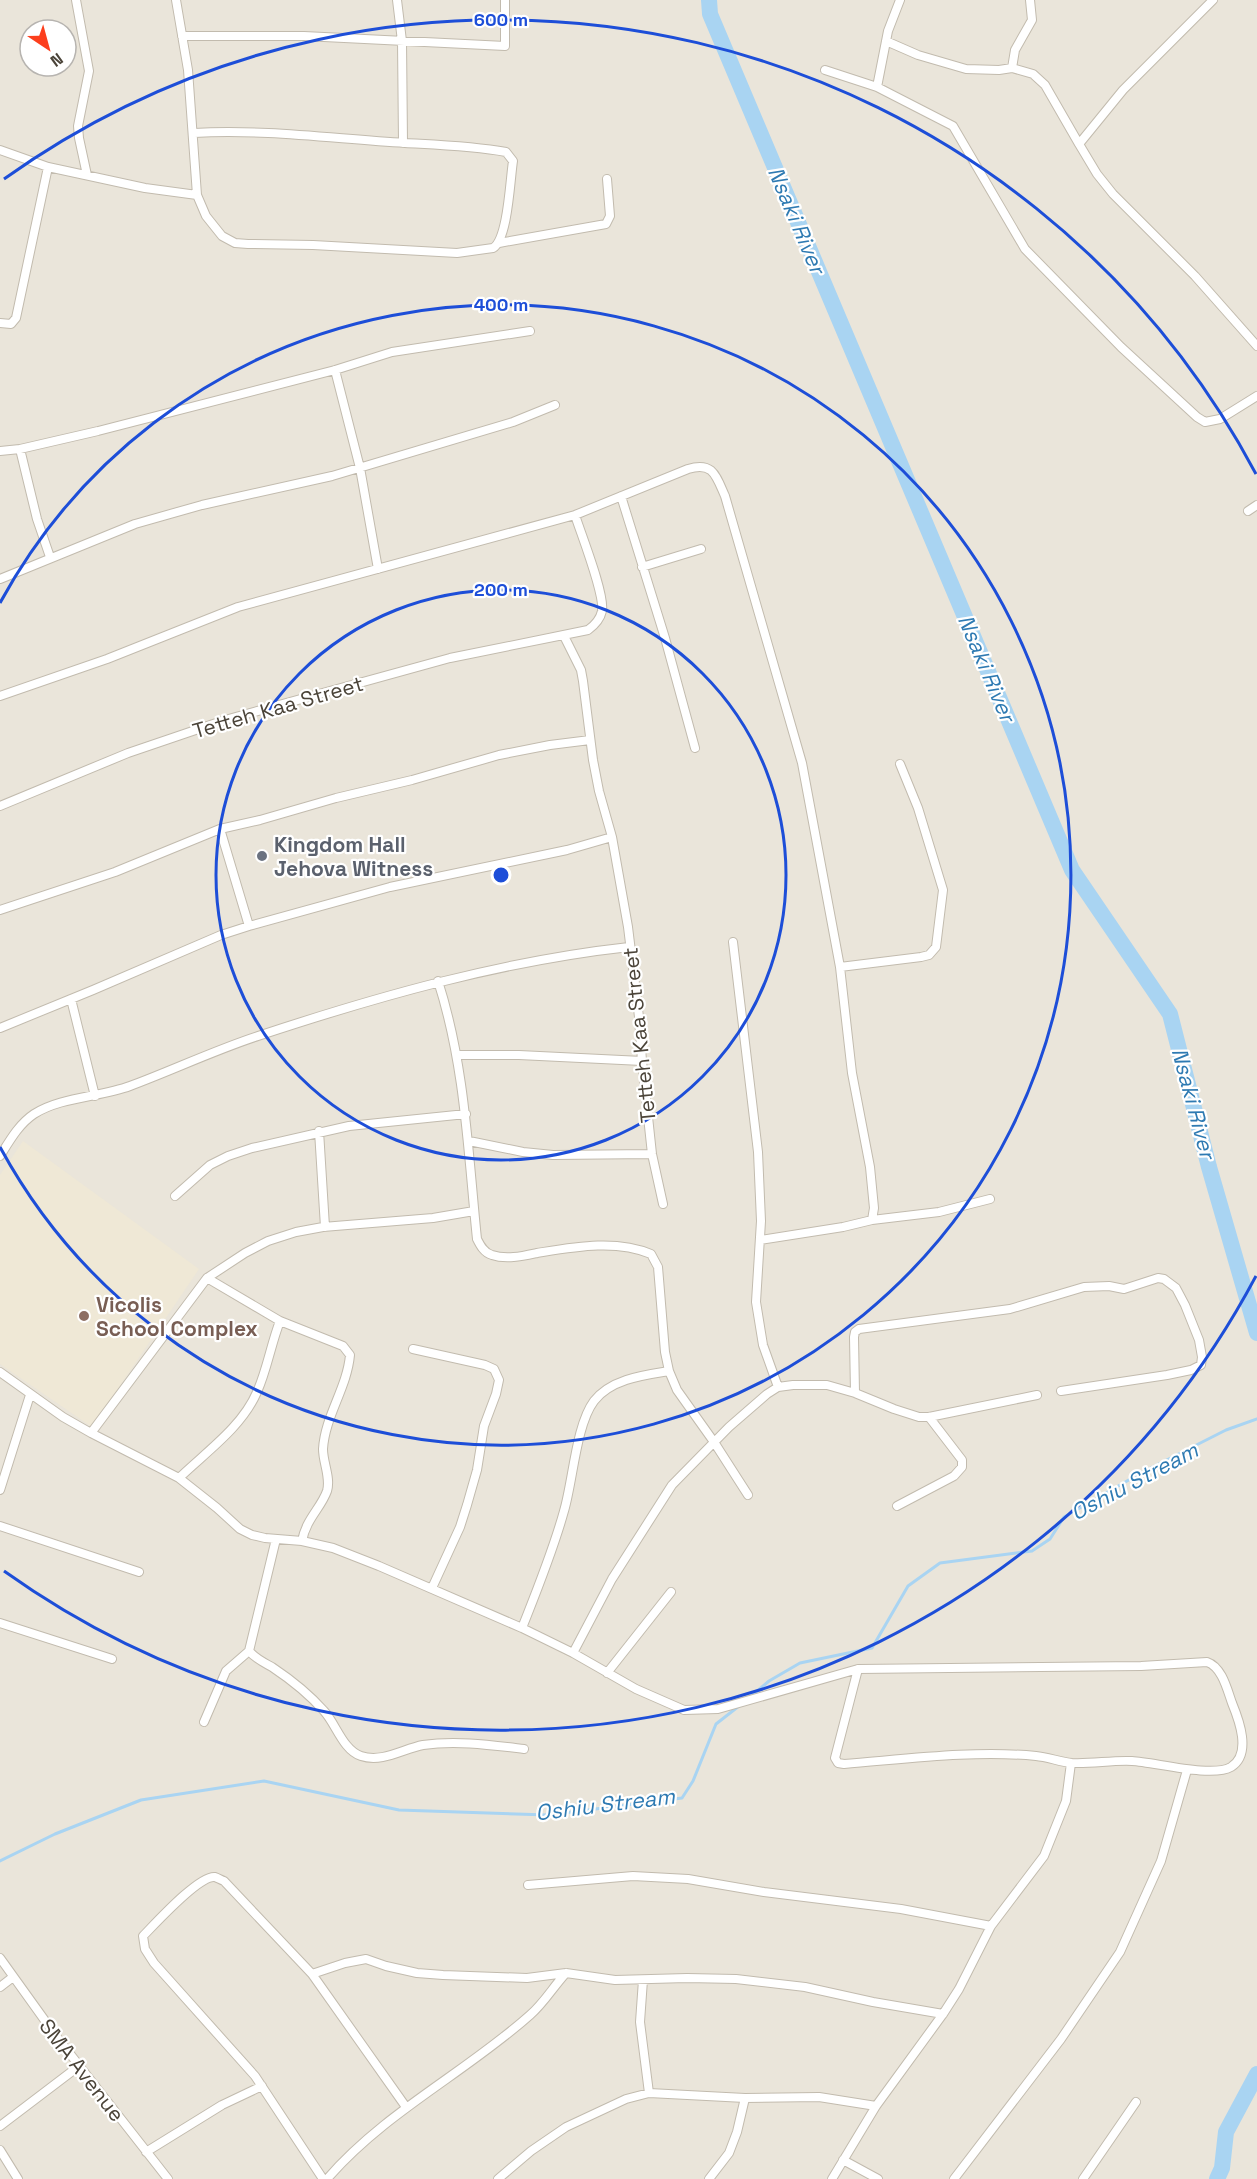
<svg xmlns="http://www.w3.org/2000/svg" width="1257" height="2179" font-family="'Space Grotesk',sans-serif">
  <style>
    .residential { fill: #eae5da; fill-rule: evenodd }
    .education { fill: #efe8d6 }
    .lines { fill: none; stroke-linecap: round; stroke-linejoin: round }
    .stream { stroke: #a9d4f2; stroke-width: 3 }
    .river { stroke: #a9d4f2; stroke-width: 16 }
    .street-casing { stroke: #c2bbae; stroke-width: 10 }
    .street { stroke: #fff; stroke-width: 8 }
    .ring { fill: none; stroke: #1d4ed8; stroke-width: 3 }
    .worship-dot { fill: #6b7280; stroke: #fff; stroke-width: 2 }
    .education-dot { fill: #8d6e63; stroke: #fff; stroke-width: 2 }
    .labels { text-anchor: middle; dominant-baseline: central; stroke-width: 4.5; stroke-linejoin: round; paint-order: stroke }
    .street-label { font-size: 21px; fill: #4b4439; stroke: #fff }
    .worship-label { font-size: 21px; font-weight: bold; fill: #5b616d; stroke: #fff; text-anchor: start }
    .education-label { font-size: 21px; font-weight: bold; fill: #785e54; stroke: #fff; text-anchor: start }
    .water-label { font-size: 22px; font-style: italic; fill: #2e7ab2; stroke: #fff }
    .centre { fill: #1d4ed8; stroke: #fff; stroke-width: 3 }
    .ring-label { font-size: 18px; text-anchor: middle; font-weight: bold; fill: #1d4ed8; stroke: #fff; stroke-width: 4.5; stroke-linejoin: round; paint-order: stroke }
  </style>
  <rect width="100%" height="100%" fill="#f6f3ec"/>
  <path class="residential" d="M 0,0 L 1257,0 L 1257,2179 L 0,2179 ZM 30,30 L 66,30 L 66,66 L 30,66 Z"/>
  <path class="education" d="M 23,1141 L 199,1269 L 92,1427 L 0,1364 L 0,1175 Z"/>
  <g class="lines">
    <path class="stream" d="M 749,1698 L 769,1681 L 800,1663 L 872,1648 L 908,1586 L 940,1563 L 1032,1551 L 1050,1539 L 1064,1517 L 1141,1473 L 1226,1430 L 1257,1419
      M 0,1861 L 55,1834 L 141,1800 L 264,1781 L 399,1810 L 548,1815 L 682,1798 L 693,1781 L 716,1724 L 739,1706"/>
    <path class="river" d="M 709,0 L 710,14 L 1072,870 L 1170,1014 L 1209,1167 L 1257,1333
      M 1217,2179 L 1222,2168 L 1226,2132 L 1257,2074"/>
    <defs>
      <path id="street" d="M 76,0 L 89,71 L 78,126 L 79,138 L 87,175
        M 176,0 L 188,70 L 197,195 L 206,216 L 222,236 L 235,243 L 248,244 L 313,245 L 457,253 L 493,248 C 508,239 510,180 513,161 L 506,152 C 472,146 440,145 405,143 C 335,139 265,129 194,133
        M 397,0 L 402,41 L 403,143
        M 1213,0 L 1123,90 L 1079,144 L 1097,174 L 1113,194 L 1195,276 L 1257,346
        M 182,36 L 304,36 L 505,46 L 505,0
        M 886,41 L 918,55 L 966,69 L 999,70 L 1012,68 L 1033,74 L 1045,85 L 1079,144
        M 1012,68 L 1015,50 L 1032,20 L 1030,0
        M 825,70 L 877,87 L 953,126 L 1025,249 L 1121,347 L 1197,417 L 1205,422 L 1220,419 L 1257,396
        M 877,87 L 888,31 L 900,0
        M 0,150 L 48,167 L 145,188 L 197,195
        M 499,243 L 606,224 L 610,216 L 607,179
        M 0,323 L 11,324 L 16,318 L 48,167
        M 335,370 L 360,468 L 378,569
        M 20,449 L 37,519 L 50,557
        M 0,451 L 20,449 L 98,431 L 335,370 L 392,352 L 530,331
        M 621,496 L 665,638 L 695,748
        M 1248,511 L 1257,505
        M 642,567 L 701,549
        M 0,579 L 135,524 L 202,505 L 332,476 L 513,422 L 555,405
        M 564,636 L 581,670 L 583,681 L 593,760 L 599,791 L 612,837 L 628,927 L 639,1017 L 642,1061 L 652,1154 L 663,1204
        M 0,696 L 107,659 L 238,607 L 575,515 L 688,469 C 713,461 716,476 725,496 L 802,763 L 840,967 L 852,1073 L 870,1167 L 874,1208 L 872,1220
        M 0,806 L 128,753 L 225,720 L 450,658 L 588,630 C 595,625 600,620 602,611 C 605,594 581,534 575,515
        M 220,829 L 249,926
        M 0,910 L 115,872 L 220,829 L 260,820 L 336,798 L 412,780 L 499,755 L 550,745 L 590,740
        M 733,942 L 758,1152 L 761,1221 L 756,1302 L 763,1345 L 778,1387
        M 840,967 L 921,957 L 929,955 L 936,947 L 943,890 L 918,808 L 900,764
        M 438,981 C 465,1065 468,1152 477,1239 C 480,1245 484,1253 492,1255 C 506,1260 523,1256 537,1253 C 574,1247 616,1239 651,1254 L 658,1267 L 665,1352 L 669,1371 L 677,1390 L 714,1442 L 748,1495
        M 71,999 L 95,1096
        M 0,1028 L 93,990 L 221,935 L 249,926 L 390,887 L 567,850 L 612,837
        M 457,1055 L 519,1055 L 642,1061
        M 319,1131 L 325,1227
        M 469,1141 L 523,1152 L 553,1155 L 652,1154
        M 0,1156 C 10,1140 19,1124 34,1114 C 60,1097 101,1097 130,1086 C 173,1070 215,1050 258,1036 C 379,996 502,961 629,947
        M 175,1196 L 210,1165 L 228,1156 L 252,1148 L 349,1126 L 466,1114
        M 760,1240 L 843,1227 L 872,1220 L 939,1212 L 990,1199
        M 207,1278 L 280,1321 L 343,1346 L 350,1355 C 347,1388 325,1416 323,1449 C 323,1463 331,1478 327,1491 C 321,1508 306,1519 302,1541
        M 413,1349 L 485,1365 L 494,1369 L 499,1380 L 496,1394 L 484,1426 L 477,1470 L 467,1505 L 460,1527 L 432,1588
        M 0,1372 L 63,1417 L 91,1433 L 179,1478 L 217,1508 L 240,1529 L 252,1535 L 265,1538 L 302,1541 L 333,1548 L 379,1566 L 522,1628 L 573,1653 L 636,1689 L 684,1710 L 718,1709 L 858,1669 L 1141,1666 L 1207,1662 C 1222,1667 1227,1689 1232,1703 C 1239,1720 1252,1754 1231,1767 C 1212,1778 1154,1762 1132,1761 C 1112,1760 1092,1764 1072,1763 C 1060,1762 1048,1757 1036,1756 C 973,1750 907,1759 844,1764 L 838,1763 L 835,1758 L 858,1669
        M 855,1393 L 854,1337 L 855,1332 L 859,1329 L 1010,1309 L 1084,1287 L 1109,1286 L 1124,1289 L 1158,1278 L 1164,1279 L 1176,1288 L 1185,1305 L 1199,1340 L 1202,1357 L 1201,1365 L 1191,1370 L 1167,1375 L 1061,1391
        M 91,1433 L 207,1278 L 245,1253 L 268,1241 L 296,1232 L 323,1227 L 433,1218 L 474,1211
        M 179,1478 C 206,1452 242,1427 257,1392 C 267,1370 271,1344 280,1321
        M 0,1490 L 30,1395
        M 897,1506 L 954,1476 L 962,1467 L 962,1460 L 929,1417
        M 0,1526 L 139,1572
        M 0,1623 L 112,1659
        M 522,1628 C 537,1590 553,1551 564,1511 C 573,1481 576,1425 594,1401 C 611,1379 644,1375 669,1371
        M 249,1651 C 256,1659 263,1662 272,1667 C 290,1679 309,1694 324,1711 C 336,1724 343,1750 361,1756 C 382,1763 403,1749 423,1745 C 456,1740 491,1745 524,1749
        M 573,1653 L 612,1579 L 672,1485 L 729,1427 L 767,1394 L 778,1387 L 793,1385 L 827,1385 L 855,1393 L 894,1409 L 919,1417 L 929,1417 L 1037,1395
        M 607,1673 L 671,1592
        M 204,1722 L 226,1671 L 249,1651 L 276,1539
        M 528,1885 L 633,1876 L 688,1879 L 764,1892 L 901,1909 L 991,1926
        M 0,1958 L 56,2036 L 168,2179
        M 312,1974 L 345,1963 L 366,1959 L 386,1966 L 417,1973 L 443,1975 L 527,1978 L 566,1973 L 615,1980 L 687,1978 L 736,1979 L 805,1987 L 873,2002 L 943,2014
        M 643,1980 L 640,2022 L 649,2093
        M 0,1987 L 13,1977
        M 0,2126 L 79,2066
        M 0,2150 L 18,2179
        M 146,2152 L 222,2105 L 262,2086
        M 843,2160 L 878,2179
        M 323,2179 L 255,2076 L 154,1963 L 145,1949 L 143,1936 C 155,1924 199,1875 215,1877 C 218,1878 221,1880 224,1881 L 312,1974 L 406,2107
        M 327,2179 C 385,2112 465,2073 530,2015 C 544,2003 553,1987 566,1973
        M 498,2179 L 531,2151 L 566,2127 L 626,2099 L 649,2093 L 745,2098 L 819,2097 L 876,2106
        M 709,2179 L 729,2153 L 737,2132 L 745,2098
        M 832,2179 L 876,2106 L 943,2014 L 959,1989 L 991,1926 L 1044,1856 L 1066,1801 L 1071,1763
        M 954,2179 L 1061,2039 L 1120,1952 L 1161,1861 L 1187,1770
        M 1083,2179 L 1136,2102"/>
    </defs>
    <use href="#street" class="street-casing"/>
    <use href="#street" class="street"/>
  </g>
  <g class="ring">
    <circle cx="501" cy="875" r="285"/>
    <path d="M0 603A570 570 0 1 1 0 1147"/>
    <path d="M1256 1276A855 855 0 0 1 4 1571M4 179A855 855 0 0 1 1256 474"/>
  </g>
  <circle class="worship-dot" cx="262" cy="856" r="6"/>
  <circle class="education-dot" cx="84" cy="1316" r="6"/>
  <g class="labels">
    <g class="street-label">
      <text transform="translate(278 707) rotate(-16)">Tetteh Kaa Street</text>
      <text transform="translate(639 1035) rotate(-96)">Tetteh Kaa Street</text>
      <text transform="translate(82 2070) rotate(52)">SMA Avenue</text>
    </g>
    <g class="worship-label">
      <text x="274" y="844">Kingdom Hall<tspan x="274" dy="24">Jehova Witness</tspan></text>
    </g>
    <g class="education-label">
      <text x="96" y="1304">Vicolis<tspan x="96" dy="24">School Complex</tspan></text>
    </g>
    <g class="water-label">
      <text transform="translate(797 220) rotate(67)">Nsaki River</text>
      <text transform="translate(987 668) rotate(67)">Nsaki River</text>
      <text transform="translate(1194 1103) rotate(75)">Nsaki River</text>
      <text transform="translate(1134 1481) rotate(-28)">Oshiu Stream</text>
      <text transform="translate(605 1804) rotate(-7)">Oshiu Stream</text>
    </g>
  </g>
  <circle cx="501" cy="875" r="9" class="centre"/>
  <g class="ring-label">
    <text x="501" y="26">600 m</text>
    <text x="501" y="311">400 m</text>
    <text x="501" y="596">200 m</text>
  </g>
  <g transform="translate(48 48) rotate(144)"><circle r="28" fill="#ffffff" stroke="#b7b4b0" stroke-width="1.5"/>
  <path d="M0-4.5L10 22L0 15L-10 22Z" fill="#fc3f1d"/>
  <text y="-9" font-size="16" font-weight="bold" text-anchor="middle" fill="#4b4439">N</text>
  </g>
</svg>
